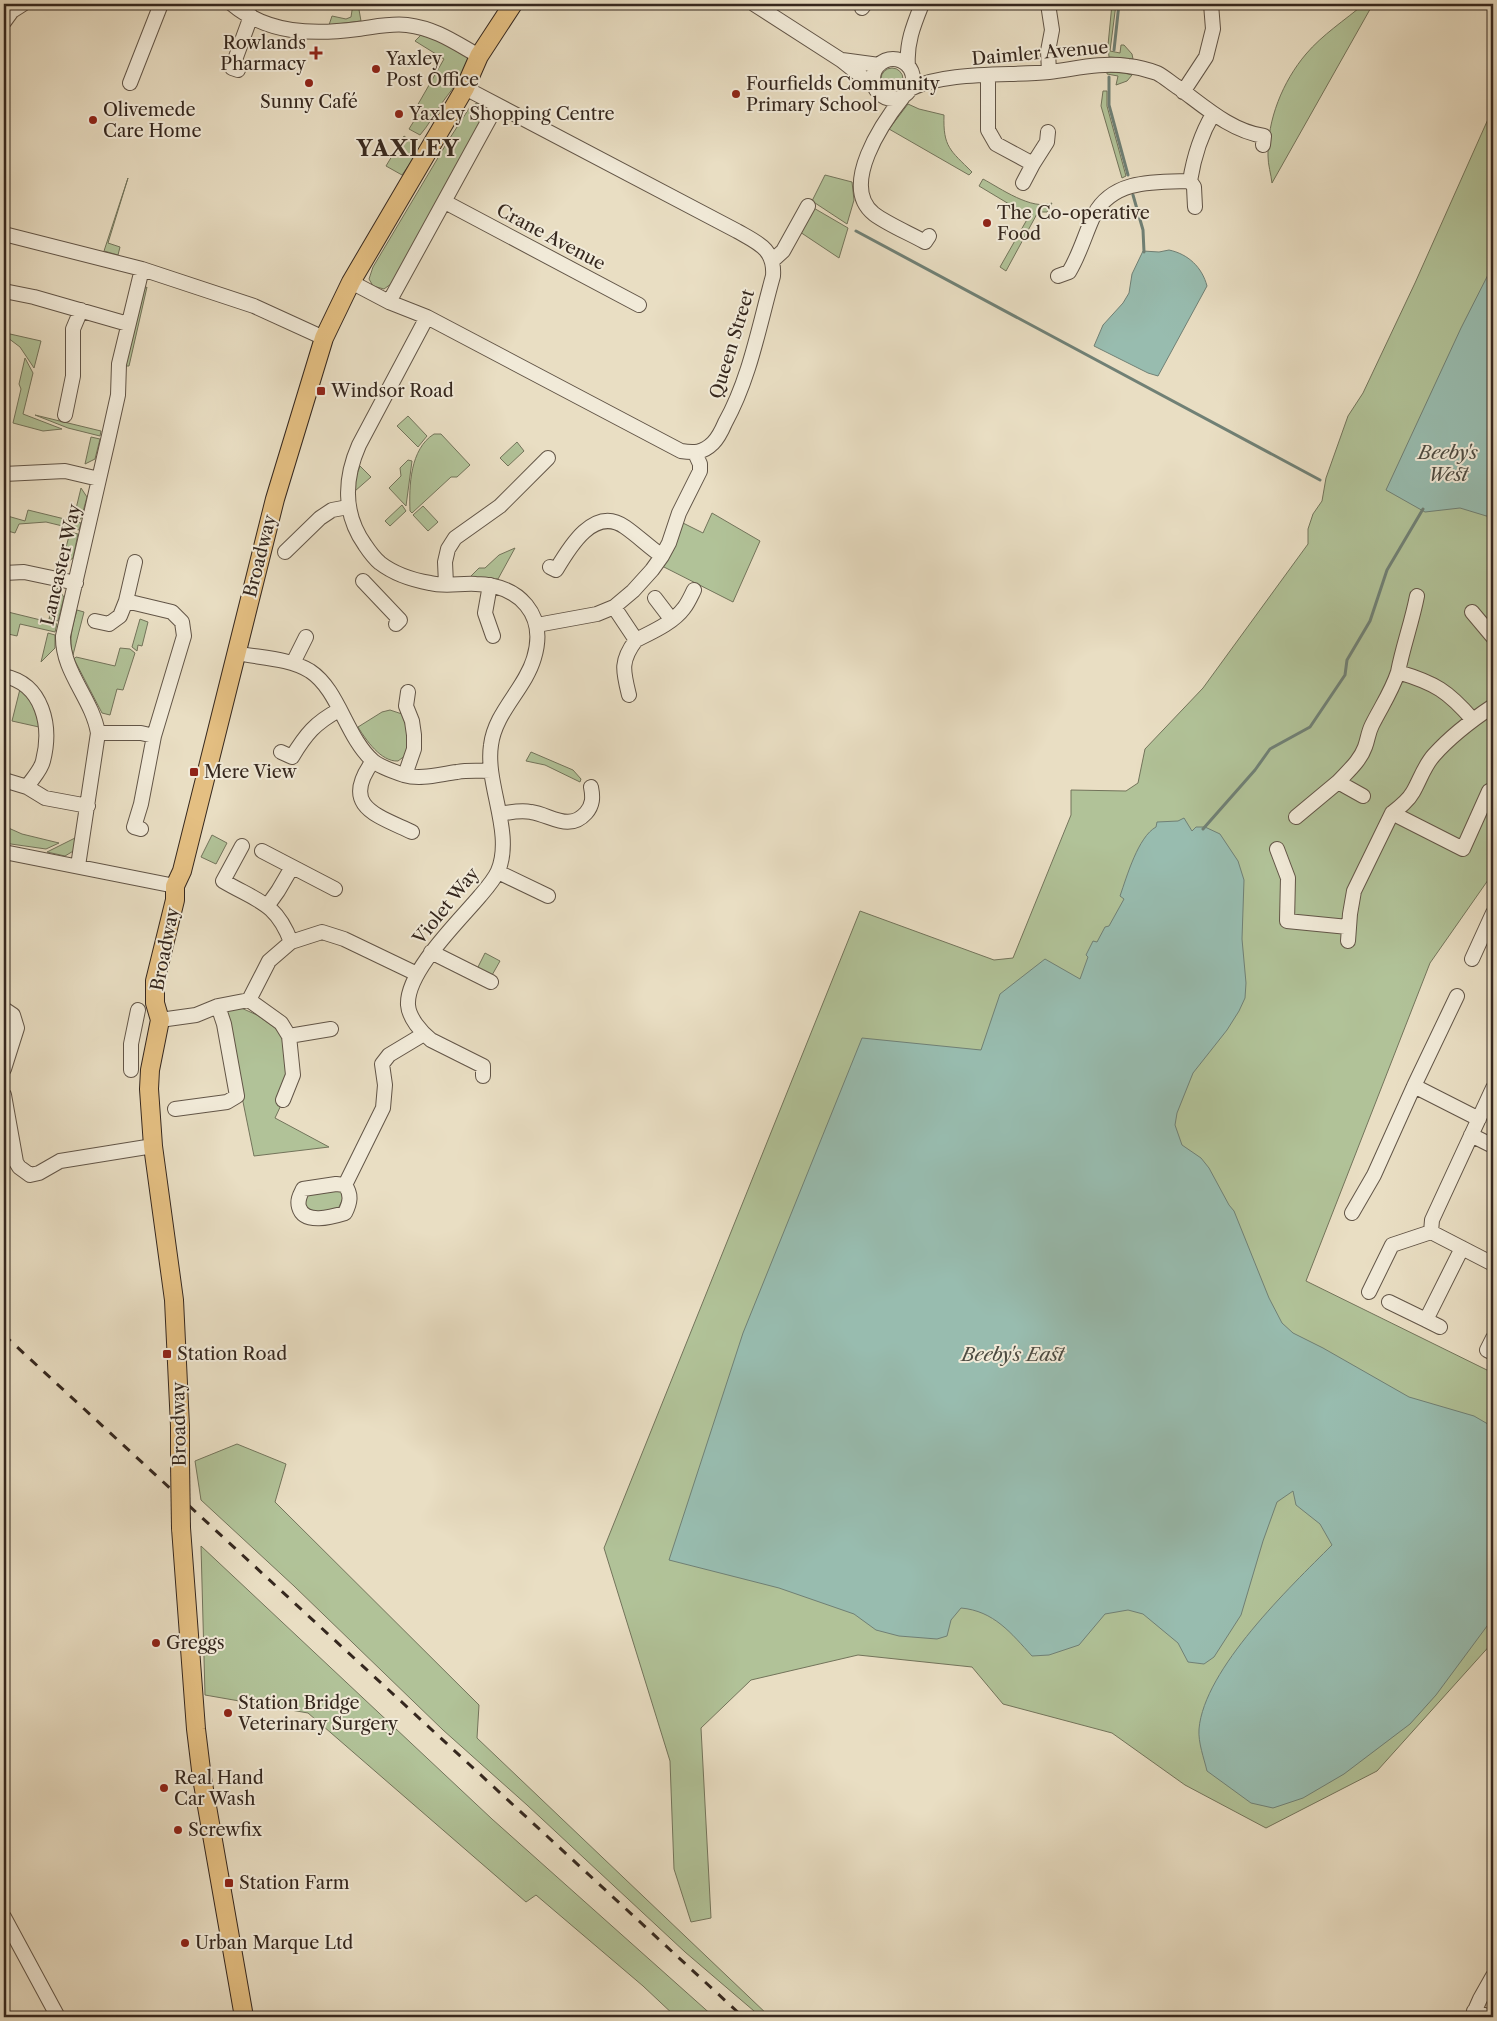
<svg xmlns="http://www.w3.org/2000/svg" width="1497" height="2021" font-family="'Libre Caslon Text',serif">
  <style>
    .green { fill: #b1c298; stroke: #73745b }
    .water { fill: #98bcaf; stroke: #708075 }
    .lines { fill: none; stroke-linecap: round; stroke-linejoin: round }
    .stream { stroke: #708075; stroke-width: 3 }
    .minor-casing { stroke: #625547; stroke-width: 16 }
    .major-casing { stroke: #35271e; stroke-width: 20 }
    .minor { stroke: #f1ead8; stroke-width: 14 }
    .major { stroke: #e4bf82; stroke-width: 18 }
    .rail { stroke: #35271e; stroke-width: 3; stroke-dasharray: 9 9; stroke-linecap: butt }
    .major-bridge-casing { stroke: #35271e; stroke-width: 20; stroke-linecap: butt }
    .major-bridge { stroke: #e4bf82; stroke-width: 18 }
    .poi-dot { fill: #8f2418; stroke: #f1ead8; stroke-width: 2 }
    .labels { text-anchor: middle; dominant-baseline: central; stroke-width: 4; stroke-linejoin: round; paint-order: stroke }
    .poi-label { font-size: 18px; fill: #35271e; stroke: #f1ead8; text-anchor: start }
    .street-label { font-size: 18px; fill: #35271e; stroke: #f1ead8 }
    .water-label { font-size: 19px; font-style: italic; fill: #4e4c42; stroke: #f1ead8 }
    .district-label { font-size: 22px; font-weight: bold; letter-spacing: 1px; fill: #35271e; stroke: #f1ead8 }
  </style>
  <rect width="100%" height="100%" fill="#e9dec3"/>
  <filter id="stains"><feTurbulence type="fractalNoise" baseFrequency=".004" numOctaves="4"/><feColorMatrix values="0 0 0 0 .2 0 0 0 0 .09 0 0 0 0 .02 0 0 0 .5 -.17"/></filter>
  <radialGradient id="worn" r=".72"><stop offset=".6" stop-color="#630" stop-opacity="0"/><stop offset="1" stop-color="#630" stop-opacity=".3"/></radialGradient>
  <path class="green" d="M 353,4 L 358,4 L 361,21 L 329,25 L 332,16 L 346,19 L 351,17 Z
    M 1112,4 L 1116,4 L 1110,51 L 1120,53 L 1121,45 L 1124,45 L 1132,54 L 1133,59 L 1109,57 L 1108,45 Z
    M 1364,4 L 1373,4 L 1272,183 C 1271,174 1268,165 1268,156 C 1267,120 1283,81 1306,54 C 1322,35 1345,20 1364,4 Z
    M 421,35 C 438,40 452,47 467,57 L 469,64 C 461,80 449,92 440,106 C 433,116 428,126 420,135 L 409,129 L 417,116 L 413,113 L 444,59 L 415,41 Z
    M881 79a11 11 0 1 1 22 0a11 11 0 1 1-22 0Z
    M 1107,72 L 1124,73 L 1132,75 L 1127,81 L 1116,85 L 1118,76 L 1107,74 Z
    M 1103,91 L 1107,91 L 1107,106 L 1126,176 L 1122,178 L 1101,106 Z
    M 477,103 L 484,109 L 484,119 L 395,281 L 384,289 L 373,286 L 369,279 L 373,267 L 448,141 L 470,107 Z
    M 908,104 L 919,109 L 944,115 C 943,147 950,150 972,172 L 969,175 L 889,129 Z
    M 1493,108 L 1493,873 L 1430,963 L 1306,1281 L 1493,1373 L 1493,1642 L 1377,1771 L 1266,1828 L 1185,1785 L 1112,1733 L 1003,1704 L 972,1667 L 858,1655 L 751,1680 L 701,1728 L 711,1918 L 691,1922 L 674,1869 L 670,1761 L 604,1548 L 860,911 L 994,960 L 1013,958 L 1071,815 L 1071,790 L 1126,791 L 1138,783 L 1145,749 L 1203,688 L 1308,544 L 1308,529 L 1313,514 L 1322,501 L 1326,478 L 1348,416 L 1363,393 L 1415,283 Z
    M 404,136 L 415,144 L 416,155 L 402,175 L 386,166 Z
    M 825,175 L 852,182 L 854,200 L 847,224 L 812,201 Z
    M 128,178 L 108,243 L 120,247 L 118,255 L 104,251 Z
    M 983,179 C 1000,188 1032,211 1052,203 L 1047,212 L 1038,212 L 1006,271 L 1000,267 L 1029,216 L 979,186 Z
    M 812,207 L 848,228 L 839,258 L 800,232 Z
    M 147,287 L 129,366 L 125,366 L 142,290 Z
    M 10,334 L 41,341 L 34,368 L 20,347 L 8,338 L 7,335 Z
    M 25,358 L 33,373 L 23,414 L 62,429 L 43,431 L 13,423 L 21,389 L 19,384 Z
    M 35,415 L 101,431 L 100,436 L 68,428 Z
    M 408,416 L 427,436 L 418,447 L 397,426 Z
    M 434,434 L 441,434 L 470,465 L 457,477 L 451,477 L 412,513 L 410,511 C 409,486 410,449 434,434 Z
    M 91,437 L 100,439 L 95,459 L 85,464 Z
    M 517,442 L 524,451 L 508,466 L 500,458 Z
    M 408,460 L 412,461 L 406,506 L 389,488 L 401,476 L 400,468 Z
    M 360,466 L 371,477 L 355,491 L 355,479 Z
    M 81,488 L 87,497 L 81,519 L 74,517 Z
    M 402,505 L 406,511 L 390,526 L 385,521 Z
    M 423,506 L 438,522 L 428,531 L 413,515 Z
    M 28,510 L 81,523 L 79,530 L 46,522 L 19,524 L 15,533 L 4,530 L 4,515 L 25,521 Z
    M 712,513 L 760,541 L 733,602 L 662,566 L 681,522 L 703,533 Z
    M 70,532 L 78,534 L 73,558 L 61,567 Z
    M 515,548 L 498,579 L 470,577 L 479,568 L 485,568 L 499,555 Z
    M 57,588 L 64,597 L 58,621 L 49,619 Z
    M 77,610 L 84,612 L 73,655 C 68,641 73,624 77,610 Z
    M 8,612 L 57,624 L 55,632 L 20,624 L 17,636 L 4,633 L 4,615 Z
    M 140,619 L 148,622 L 142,646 L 138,645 L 137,651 L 132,647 Z
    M 48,633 L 55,635 L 55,648 L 41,662 Z
    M 120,648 L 130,649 L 135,653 L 123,690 L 117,689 L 110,715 L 102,713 L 74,659 L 76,657 L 115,666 Z
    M 20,689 C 32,699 37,712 39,727 L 12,721 Z
    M 390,710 L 402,714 C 408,731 409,738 406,755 L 398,761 C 381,762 366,740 358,727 L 382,712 Z
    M 531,752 L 573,770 L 581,779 L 580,782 L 545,765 L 526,761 Z
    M 4,826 L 22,834 L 59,843 L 46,849 L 4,843 Z
    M 212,835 L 227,843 L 216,864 L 201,857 Z
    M 77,837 L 75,850 L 65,856 L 47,852 Z
    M 485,953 L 500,961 L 491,977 L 477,969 Z
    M 239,1007 L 257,1015 L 275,1028 L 285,1039 L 287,1080 L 276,1100 L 282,1103 L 275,1118 L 329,1147 L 254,1156 L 224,1008 Z
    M 340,1190 L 344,1196 L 338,1209 L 317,1212 L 308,1211 L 304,1207 L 306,1194 Z
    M 237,1444 L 286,1464 L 275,1502 L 479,1705 L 477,1738 L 770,2017 L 761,2017 L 685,1952 L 527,1805 L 443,1730 L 294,1586 L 201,1500 L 195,1461 Z
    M 201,1546 L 492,1819 L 714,2017 L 676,2017 L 643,1986 L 536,1895 L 526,1902 L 308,1713 L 205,1695 Z"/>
  <path class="water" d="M 1169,250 C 1188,254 1202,267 1207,286 L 1158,376 L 1148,373 L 1094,346 L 1103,325 L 1123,303 L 1129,293 L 1132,274 L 1143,251 L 1159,252 Z
    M 1493,265 L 1493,518 L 1460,508 L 1425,512 L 1386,490 L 1461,328 Z
    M 1184,818 L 1192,831 L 1196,827 L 1205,827 L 1220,834 L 1238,861 L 1244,880 L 1242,939 L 1246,983 L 1245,998 L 1239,1011 L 1227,1030 L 1193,1073 L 1177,1113 L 1175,1125 L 1182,1145 L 1201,1158 L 1209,1168 L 1229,1205 L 1234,1211 L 1269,1298 L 1282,1323 L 1293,1333 L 1323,1348 L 1409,1397 L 1474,1416 L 1493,1427 L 1493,1618 L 1436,1695 L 1410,1724 L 1344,1774 L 1303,1798 L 1273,1808 L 1251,1803 L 1207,1771 C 1204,1758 1198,1743 1199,1729 C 1204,1669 1290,1587 1332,1545 L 1320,1524 L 1296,1505 L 1293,1491 L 1277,1502 L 1263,1541 L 1241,1615 L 1214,1657 L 1204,1664 L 1188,1662 L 1178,1643 L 1143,1614 L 1128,1610 L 1105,1614 L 1079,1645 L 1049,1655 L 1032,1656 C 1011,1633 994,1611 961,1608 L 951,1620 L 947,1636 L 937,1639 L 899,1636 L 876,1630 L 854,1614 L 779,1588 L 669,1560 L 743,1333 L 862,1038 L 981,1050 L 1000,994 L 1045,959 L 1080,979 L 1088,957 L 1086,955 L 1093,941 L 1097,942 L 1105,927 L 1109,926 L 1124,899 L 1120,896 C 1127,876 1138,837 1156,827 L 1157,822 L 1178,821 Z"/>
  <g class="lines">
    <path class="stream" d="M 1114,50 L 1119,4
      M 1109,77 L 1109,105 L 1128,175
      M 1133,195 L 1143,230 L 1144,252
      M 856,231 L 1320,480
      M 1203,829 L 1255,770 L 1270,749 L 1310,727 L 1345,675 L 1347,660 L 1370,621 L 1387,570 L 1423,509"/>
    <defs>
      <path id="minor" d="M 232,4 C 268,34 313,35 358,29 C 374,27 391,23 407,25 C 437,29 454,42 479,56
        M 754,4 L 841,60 L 875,87
        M 1048,4 L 1052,30 L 1048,51 L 1049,72
        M 862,8 L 865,4
        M 4,22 L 12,11 L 23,4
        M873 79a20 20 0 1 1 40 0a20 20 0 1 1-40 0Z
        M 842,60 L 879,65
        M 908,66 C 906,43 914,24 922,4
        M 238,70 L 232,68 L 251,16
        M 988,76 L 988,130 L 996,144 L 1033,164 L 1023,183
        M 130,83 L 161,4
        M 910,89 C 945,71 1008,76 1049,72 C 1075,69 1101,62 1128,66 C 1137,67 1149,70 1157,73 C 1165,77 1172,84 1179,88 C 1205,107 1231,131 1264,136 L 1263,145
        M 1183,92 L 1206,57 L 1213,29 L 1211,4
        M 903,97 C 883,122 839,186 874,214 C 889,225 909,233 925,242 L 929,236
        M 1033,164 L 1047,142 L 1048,132
        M 1190,181 L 1194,187 L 1195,207
        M 445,202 L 639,305
        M 4,234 L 142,269 L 254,306 L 324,338
        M 772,261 L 783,251 L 808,206
        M 1058,276 L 1069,272 C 1080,254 1085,234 1094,215 C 1113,179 1155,182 1190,181 C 1194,156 1200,136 1213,114
        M 351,282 L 389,302 L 427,317 L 681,451 C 694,453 703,453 713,443 C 718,438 722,430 725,423 C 750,378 759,326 773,276 C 775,249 758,243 737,231 L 465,88
        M 4,291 L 34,297 L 128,324
        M 389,302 L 497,105
        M 427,317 L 359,445 C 344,479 343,514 365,545 C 369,551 374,558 380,563 C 393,573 413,580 430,583 C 444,587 461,583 476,584 C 520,585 547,615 534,658 C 525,689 495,712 491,745 C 485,784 514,833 498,871 C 494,880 486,889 480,896 C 459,921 406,972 408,1005 C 409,1018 421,1032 431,1040 L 483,1066 L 483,1076
        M 65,415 L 73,376 L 73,329 L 81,310
        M 4,474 L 65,471 L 99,479
        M 285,552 L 320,518 L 332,510 L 348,507
        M 550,567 L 556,570 C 569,548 594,505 625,527 C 638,536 649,547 662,556
        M 4,573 L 24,572 L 76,583
        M 363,581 L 400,620 L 396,624
        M 446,584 L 445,562 L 448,549 L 455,538 L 500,506 L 548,458
        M 490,585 L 485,613 L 493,636
        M 1417,596 C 1412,622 1403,646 1398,672 C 1435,683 1448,691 1473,720
        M 655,598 L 671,619
        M 126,601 L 135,562
        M 614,607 L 636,640 C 620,661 623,671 629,695
        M 1472,612 L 1493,637
        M 95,621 L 109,624 L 120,616 L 126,601 L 172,612 L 182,622 L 184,636 L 154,736 L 141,804 L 134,827 L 141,829
        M 537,625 L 597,614 L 614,607 L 633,591 L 652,570 L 662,556 L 669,543 L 679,513 L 700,471 L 700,464 L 695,453
        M 636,640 C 652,632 673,623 684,608 C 688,603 691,596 694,590
        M 236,653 C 260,658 289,658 310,671 C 339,690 346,737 373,761 C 380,767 395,772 404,775 C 421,780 440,774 457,772 C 468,770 479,771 491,771
        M 293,663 L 306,637
        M 4,676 C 43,684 52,726 43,761 C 41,770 32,779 27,787
        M 98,733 L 141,733 L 154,736
        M 281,752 L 292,757 C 306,734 315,723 339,710
        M 373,761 C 340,806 376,815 412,832
        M 405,775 L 414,749 L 414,735 L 412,721 L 406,706 L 408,692
        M 4,780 L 27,787 L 45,798 L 88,806
        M 1338,782 C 1348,771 1360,761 1365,747 C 1368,739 1368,733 1372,725 C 1381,707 1392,691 1398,672
        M 1392,813 L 1463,849 L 1489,791
        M 500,814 C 510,812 521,810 531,812 C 551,815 569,832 586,813 C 593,805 593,797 591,787
        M 1296,817 L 1338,782 L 1363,796
        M 242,846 L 223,881 C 257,901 276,902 291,942
        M 1277,849 L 1288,878 L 1287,921 L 1348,927
        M 262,851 L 335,889
        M 4,852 L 175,886
        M 78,866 L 98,733 C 92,698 62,672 63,636 L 108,440 L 118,395 L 119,364 L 142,269
        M 498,872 L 548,896
        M 268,905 L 278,891 L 292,867
        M 1348,941 L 1350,914 L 1354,891 L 1392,813 C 1400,807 1408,801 1413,792 C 1420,780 1424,766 1434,755 C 1451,736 1472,720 1493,706
        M 431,952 L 491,982
        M 1472,959 L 1493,913
        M 1457,996 L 1414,1086 L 1479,1119
        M 249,1000 L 281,1023 L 289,1036 L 293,1075 L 283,1100
        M 4,1009 L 13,1015 L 17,1028 L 4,1069
        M 160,1020 L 196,1015 L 218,1006 L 249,1000 L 269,961 L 291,942 L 322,932 L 344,939 L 417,974
        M 289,1036 L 331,1029
        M 131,1070 L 131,1044 L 138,1010
        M 1493,1088 L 1432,1220 L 1431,1232 L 1493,1264
        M 4,1095 L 16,1162 L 19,1167 L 30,1175 L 39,1173 L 60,1161 L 153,1146
        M 175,1109 L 227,1102 L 237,1096 L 224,1024 L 218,1006
        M 1471,1135 L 1493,1146
        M 345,1185 L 336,1184 L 303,1189 C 300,1195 297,1200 299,1207 C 304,1225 332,1217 345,1213 C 350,1203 352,1195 345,1185 L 383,1108 L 385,1085 L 382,1064 L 389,1055 L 424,1034
        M 1352,1213 L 1374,1175 L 1414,1086
        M 1369,1292 L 1392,1245 L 1431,1232
        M 1389,1302 L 1426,1320 L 1462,1248
        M 1426,1320 L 1440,1327
        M 1493,1338 L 1487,1350 L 1493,1353
        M 4,1917 L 58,2017
        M 1474,2011 L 1489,2017
        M 1472,2017 L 1480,1999 L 1493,1976"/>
      <path id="major" d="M 180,1462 L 180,1426 L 174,1300 L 153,1146 L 149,1089 L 150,1070 L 160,1020 L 155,1003 L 155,981 L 175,900 L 175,886 L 182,871 L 275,499 L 324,338 L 351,282 L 465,88 L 479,56 L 513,4
        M 181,1528 L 196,1729 L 202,1778 L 244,2017"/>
    </defs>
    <use href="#minor" class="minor-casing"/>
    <use href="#major" class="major-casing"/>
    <use href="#minor" class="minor"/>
    <use href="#major" class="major"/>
    <path class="rail" d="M 4,1335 L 743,2017"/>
    <defs>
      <path id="major-bridge" d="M 180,1462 L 181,1528"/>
    </defs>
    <use href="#major-bridge" class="major-bridge-casing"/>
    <use href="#major-bridge" class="major-bridge"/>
  </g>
  <g class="poi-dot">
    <path d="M313.5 45.5h5v5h5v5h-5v5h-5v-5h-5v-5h5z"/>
    <circle cx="376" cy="69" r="5"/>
    <circle cx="309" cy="83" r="5"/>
    <circle cx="736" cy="94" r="5"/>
    <circle cx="399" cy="114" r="5"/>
    <circle cx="93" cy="120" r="5"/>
    <circle cx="987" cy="223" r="5"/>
    <rect x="316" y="386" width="10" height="10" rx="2.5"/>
    <rect x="189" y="767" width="10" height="10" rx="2.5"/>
    <rect x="162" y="1349" width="10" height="10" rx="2.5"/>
    <circle cx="156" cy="1643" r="5"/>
    <circle cx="228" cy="1713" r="5"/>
    <circle cx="164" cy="1788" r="5"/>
    <circle cx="178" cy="1830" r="5"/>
    <rect x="224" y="1878" width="10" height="10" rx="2.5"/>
    <circle cx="185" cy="1943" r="5"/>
  </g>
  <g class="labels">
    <g class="poi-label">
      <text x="306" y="43" text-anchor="end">Rowlands<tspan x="306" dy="21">Pharmacy</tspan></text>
      <text x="386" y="59">Yaxley<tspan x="386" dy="21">Post Office</tspan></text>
      <text x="746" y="84">Fourfields Community<tspan x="746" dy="21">Primary School</tspan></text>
      <text x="309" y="102" text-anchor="middle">Sunny Café</text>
      <text x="103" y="110">Olivemede<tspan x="103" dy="21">Care Home</tspan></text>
      <text x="409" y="114">Yaxley Shopping Centre</text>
      <text x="997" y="213">The Co-operative<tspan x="997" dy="21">Food</tspan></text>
      <text x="331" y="391">Windsor Road</text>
      <text x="204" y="772">Mere View</text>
      <text x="177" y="1354">Station Road</text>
      <text x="166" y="1643">Greggs</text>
      <text x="238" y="1703">Station Bridge<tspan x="238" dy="21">Veterinary Surgery</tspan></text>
      <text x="174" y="1778">Real Hand<tspan x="174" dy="21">Car Wash</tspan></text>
      <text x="188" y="1830">Screwfix</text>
      <text x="239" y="1883">Station Farm</text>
      <text x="195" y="1943">Urban Marque Ltd</text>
    </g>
    <g class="street-label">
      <text transform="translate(1040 53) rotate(-5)">Daimler Avenue</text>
      <text transform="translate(551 237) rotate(28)">Crane Avenue</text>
      <text transform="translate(732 344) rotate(-73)">Queen Street</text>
      <text transform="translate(260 556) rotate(-76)">Broadway</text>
      <text transform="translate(61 565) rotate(-77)">Lancaster Way</text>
      <text transform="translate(446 906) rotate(-51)">Violet Way</text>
      <text transform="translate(165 949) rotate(-79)">Broadway</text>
      <text transform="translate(179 1424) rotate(-91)">Broadway</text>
    </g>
    <g class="water-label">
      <text x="1448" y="452">Beeby's<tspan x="1448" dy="22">West</tspan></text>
      <text x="1013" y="1354">Beeby's East</text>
    </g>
    <g class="district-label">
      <text x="408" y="148">YAXLEY</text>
    </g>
  </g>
  <rect width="1497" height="2021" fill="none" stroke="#e9dec3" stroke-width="20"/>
  <rect x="5" y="5" width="1487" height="2011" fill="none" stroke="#35271e" stroke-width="2.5"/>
  <rect x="10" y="10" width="1477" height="2001" fill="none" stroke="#35271e"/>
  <rect width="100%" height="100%" filter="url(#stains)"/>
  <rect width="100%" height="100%" fill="url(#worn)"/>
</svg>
